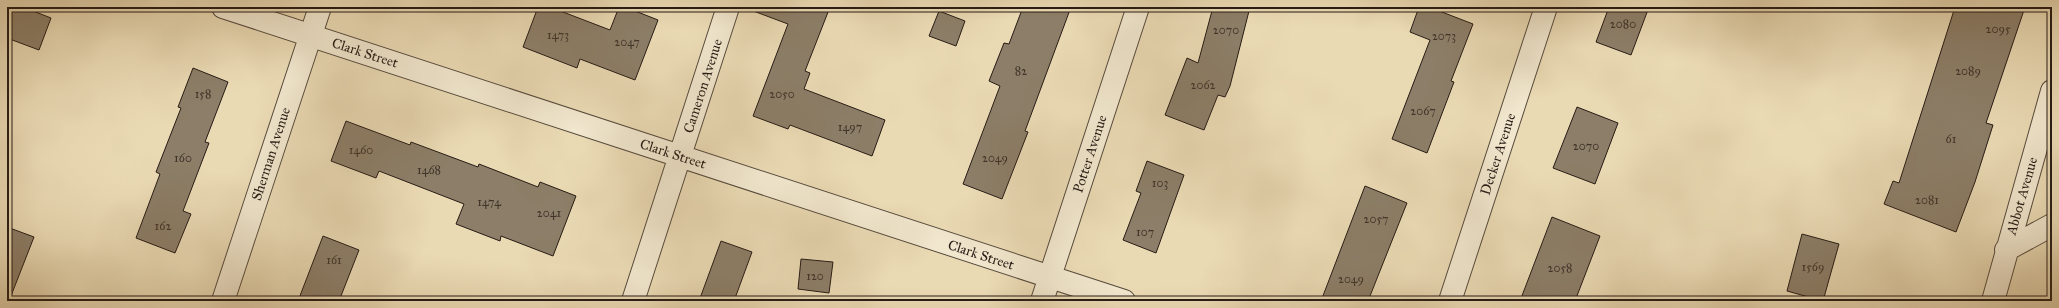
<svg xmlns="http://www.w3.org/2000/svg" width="2059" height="308" font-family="'IM FELL Great Primer',serif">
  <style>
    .building { fill: #8c7e68; stroke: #261b15 }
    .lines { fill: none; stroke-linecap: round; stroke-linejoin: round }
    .street-casing { stroke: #574b3d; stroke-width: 24 }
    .street { stroke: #f1e7ce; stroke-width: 22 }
    .labels { text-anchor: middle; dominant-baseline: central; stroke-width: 4; stroke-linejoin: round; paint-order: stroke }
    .number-label { font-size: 12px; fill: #40342a }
    .street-label { font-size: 14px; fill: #261b15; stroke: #f1e7ce }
  </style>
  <rect width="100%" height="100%" fill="#eadab4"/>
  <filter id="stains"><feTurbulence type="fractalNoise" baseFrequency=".005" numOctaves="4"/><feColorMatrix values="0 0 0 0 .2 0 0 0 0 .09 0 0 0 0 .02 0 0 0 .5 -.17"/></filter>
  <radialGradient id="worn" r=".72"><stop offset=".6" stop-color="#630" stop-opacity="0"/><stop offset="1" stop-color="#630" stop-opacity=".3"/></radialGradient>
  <path class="building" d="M 7,7 L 23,7 L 51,18 L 39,50 L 7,38 Z
    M 538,7 L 550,7 L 610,30 L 619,7 L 625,7 L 658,20 L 635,80 L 580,59 L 577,68 L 523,47 Z
    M 748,7 L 830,7 L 805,71 L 810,73 L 804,89 L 885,120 L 872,156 L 790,125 L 788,129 L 753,116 L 788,24 L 748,9 Z
    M 1023,7 L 1071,7 L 1025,131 L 1028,132 L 1002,199 L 963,184 L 1000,86 L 989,81 L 1004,43 L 1009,44 Z
    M 1213,7 L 1250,7 L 1230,86 L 1225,97 L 1218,95 L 1204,130 L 1165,115 L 1187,58 L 1198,63 Z
    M 1419,7 L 1429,7 L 1473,24 L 1451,81 L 1454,82 L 1427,153 L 1392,139 L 1430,40 L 1410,32 Z
    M 1609,7 L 1649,7 L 1631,55 L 1596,42 Z
    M 1955,7 L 2025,7 L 1986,123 L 1993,125 L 1975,182 L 1956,232 L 1884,204 L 1893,181 L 1899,183 Z
    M 939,11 L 965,21 L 956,46 L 929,36 Z
    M 193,68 L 228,82 L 205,142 L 209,143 L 183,211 L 191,214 L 175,253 L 136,238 L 160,174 L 156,172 L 181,108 L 178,107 Z
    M 1577,107 L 1618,123 L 1595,184 L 1553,168 Z
    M 346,121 L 410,145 L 411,142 L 478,167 L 479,164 L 538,187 L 540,182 L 576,196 L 553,256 L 501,236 L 500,241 L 456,224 L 464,204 L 379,171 L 376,178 L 331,161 Z
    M 1147,161 L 1184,175 L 1156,253 L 1123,240 L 1141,193 L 1136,191 Z
    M 1365,186 L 1407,203 L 1368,301 L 1321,301 Z
    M 1552,217 L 1600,236 L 1575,301 L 1520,301 Z
    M 7,227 L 34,237 L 9,301 L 7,301 Z
    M 1802,234 L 1839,244 L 1823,301 L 1787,291 Z
    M 323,236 L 359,250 L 339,301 L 298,301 Z
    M 721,241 L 752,252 L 734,301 L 699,301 Z
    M 801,259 L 833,262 L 829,293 L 798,289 Z"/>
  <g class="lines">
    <defs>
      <path id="street" d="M 223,7 L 1124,301
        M 2006,250 L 2052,225
        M 223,301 L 320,7
        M 633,301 L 728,7
        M 1042,301 L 1138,7
        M 1450,301 L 1546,7
        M 1993,301 L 2052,91"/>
    </defs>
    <use href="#street" class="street-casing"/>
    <use href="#street" class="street"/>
  </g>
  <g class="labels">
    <g class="number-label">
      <text x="1623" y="24">2080</text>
      <text x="1998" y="29">2095</text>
      <text x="1226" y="30">2070</text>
      <text x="558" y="35">1473</text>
      <text x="1444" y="36">2073</text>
      <text x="627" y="42">2047</text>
      <text x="1021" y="71">82</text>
      <text x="1968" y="71">2089</text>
      <text x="1203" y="85">2062</text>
      <text x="203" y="94">158</text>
      <text x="782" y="94">2050</text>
      <text x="1423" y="111">2067</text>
      <text x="850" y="127">1497</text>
      <text x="1951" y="139">61</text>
      <text x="1586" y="146">2070</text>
      <text x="361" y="150">1460</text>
      <text x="183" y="158">160</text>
      <text x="995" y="158">2049</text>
      <text x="429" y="170">1468</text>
      <text x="1160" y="183">103</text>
      <text x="1927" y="200">2081</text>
      <text x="489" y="202">1474</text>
      <text x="549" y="213">2041</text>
      <text x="1376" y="219">2057</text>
      <text x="163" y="226">162</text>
      <text x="1145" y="232">107</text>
      <text x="334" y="260">161</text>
      <text x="1813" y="267">1569</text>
      <text x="1560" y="268">2058</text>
      <text x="815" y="276">120</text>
      <text x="1351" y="279">2049</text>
    </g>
    <g class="street-label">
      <text transform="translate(365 53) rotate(18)">Clark Street</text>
      <text transform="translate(703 86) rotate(-72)">Cameron Avenue</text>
      <text transform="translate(271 154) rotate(-72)">Sherman Avenue</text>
      <text transform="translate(673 154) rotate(18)">Clark Street</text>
      <text transform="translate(1090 154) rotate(-72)">Potter Avenue</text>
      <text transform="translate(1498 154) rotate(-72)">Decker Avenue</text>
      <text transform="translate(2022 196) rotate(-74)">Abbot Avenue</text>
      <text transform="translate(981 255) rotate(18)">Clark Street</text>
    </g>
  </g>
  <rect width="2059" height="308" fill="none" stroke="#eadab4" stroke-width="24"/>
  <rect x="8" y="8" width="2043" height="292" fill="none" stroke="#261b15" stroke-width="2"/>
  <rect x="12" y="12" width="2035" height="284" fill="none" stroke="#261b15"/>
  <rect width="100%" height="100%" filter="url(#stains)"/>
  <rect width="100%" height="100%" fill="url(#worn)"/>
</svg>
